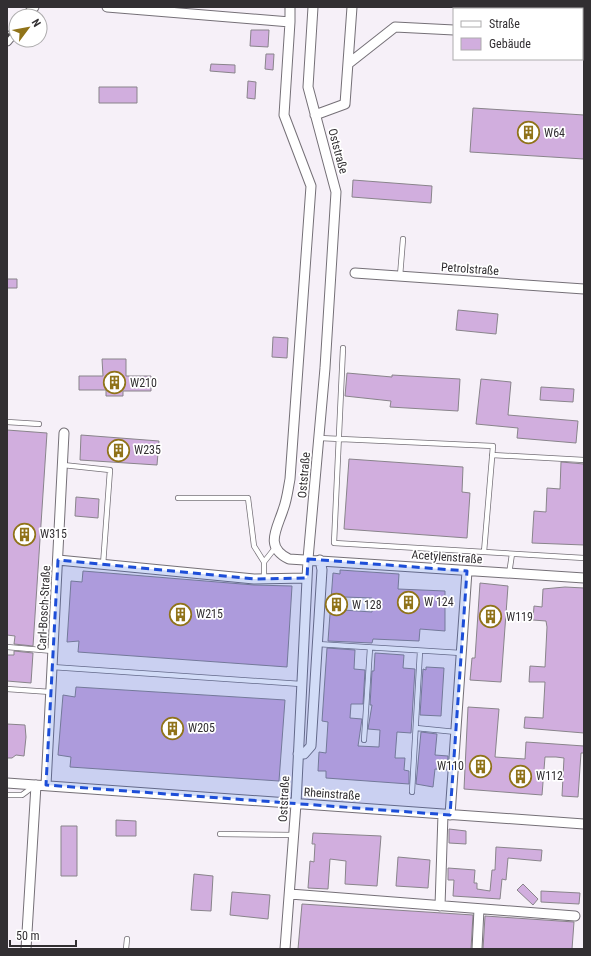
<svg xmlns="http://www.w3.org/2000/svg" width="591" height="956" font-family="'Roboto Condensed',sans-serif">
  <style>
    .building { fill: #d1aede; stroke: #89848b; fill-rule: evenodd }
    .lines { fill: none; stroke-linecap: round; stroke-linejoin: round }
    .lane-casing { stroke: #757077; stroke-width: 6 }
    .street-casing { stroke: #757077; stroke-width: 11 }
    .lane { stroke: #fff; stroke-width: 4.5 }
    .street { stroke: #fff; stroke-width: 9 }
    .rail { stroke: #474447; stroke-width: 2.5; stroke-dasharray: 8 4; stroke-linecap: butt }
    .marked { fill: #1d4ed8; fill-opacity: 0.2; stroke: #1d4ed8; stroke-width: 3; stroke-dasharray: 8 5; stroke-linejoin: round }
    .labels { text-anchor: middle; dominant-baseline: central; stroke-width: 3.5; stroke-linejoin: round; paint-order: stroke }
    .poi-label { font-size: 12px; fill: #322f32; stroke: #fff; text-anchor: start }
    .street-label { font-size: 12px; fill: #322f32; stroke: #fff }
  </style>
  <rect width="100%" height="100%" fill="#f6f0f8"/>
  <path class="building" d="M 251,30 L 269,30 L 268,47 L 250,46 Z
    M 266,54 L 274,54 L 273,70 L 265,69 Z
    M 211,64 L 235,65 L 235,73 L 210,71 Z
    M 248,81 L 256,82 L 255,99 L 247,98 Z
    M 99,87 L 137,87 L 137,103 L 99,103 Z
    M 473,108 L 584,115 L 584,159 L 470,152 Z
    M 353,180 L 432,186 L 431,203 L 352,197 Z
    M 7,279 L 17,279 L 17,288 L 7,288 Z
    M 458,310 L 498,314 L 496,334 L 456,330 Z
    M 273,337 L 288,338 L 287,358 L 272,357 Z
    M 102,359 L 126,359 L 126,376 L 151,376 L 151,391 L 123,391 L 123,396 L 106,396 L 106,390 L 79,390 L 79,376 L 103,376 Z
    M 347,373 L 392,377 L 392,375 L 460,379 L 458,411 L 390,407 L 391,401 L 345,396 Z
    M 481,379 L 511,382 L 508,415 L 578,421 L 576,443 L 517,438 L 518,428 L 476,424 Z
    M 541,387 L 574,389 L 573,402 L 540,400 Z
    M 7,430 L 47,433 L 33,646 L 14,644 L 15,636 L 7,635 Z
    M 81,435 L 159,441 L 157,465 L 80,460 Z
    M 349,459 L 463,467 L 462,492 L 470,493 L 467,538 L 344,529 Z
    M 561,462 L 584,464 L 584,545 L 532,543 L 534,511 L 546,512 L 547,488 L 560,489 Z
    M 76,497 L 99,499 L 98,518 L 75,516 Z
    M 340,570 L 399,574 L 398,589 L 445,591 L 445,631 L 420,629 L 419,641 L 373,639 L 372,643 L 328,641 L 333,573 L 340,574 ZM 344,597 L 372,598 L 372,612 L 343,610 Z
    M 83,571 L 254,585 L 292,586 L 287,667 L 78,652 L 79,641 L 67,642 L 71,581 L 82,582 Z
    M 480,583 L 508,586 L 501,682 L 470,680 L 472,658 L 475,658 Z
    M 565,587 L 584,588 L 584,733 L 524,728 L 525,717 L 543,718 L 545,682 L 529,682 L 530,666 L 545,667 L 547,627 L 546,621 L 533,620 L 534,606 L 542,607 L 543,589 Z
    M 327,648 L 355,650 L 354,669 L 365,670 L 363,704 L 351,704 L 350,718 L 362,719 L 358,746 L 379,747 L 380,730 L 368,729 L 372,705 L 370,705 L 372,671 L 374,671 L 375,653 L 404,655 L 403,668 L 415,669 L 411,733 L 397,732 L 395,758 L 405,758 L 404,770 L 409,771 L 409,784 L 326,778 L 326,771 L 318,771 L 319,752 L 326,753 L 328,722 L 322,721 Z
    M 14,651 L 33,653 L 31,683 L 7,681 L 7,655 L 14,655 Z
    M 426,667 L 444,668 L 441,716 L 420,715 L 423,669 L 426,670 Z
    M 76,687 L 285,700 L 279,781 L 70,767 L 71,757 L 58,755 L 63,695 L 75,697 Z
    M 468,707 L 499,709 L 495,757 L 525,759 L 526,742 L 584,746 L 584,753 L 581,753 L 578,797 L 562,796 L 564,758 L 556,757 L 545,757 L 542,795 L 464,789 Z
    M 7,724 L 25,725 L 26,737 L 24,756 L 16,755 L 12,758 L 7,758 Z
    M 421,732 L 437,734 L 435,755 L 448,756 L 447,770 L 435,769 L 433,787 L 416,784 Z
    M 116,820 L 136,821 L 136,836 L 116,836 Z
    M 61,826 L 77,826 L 77,876 L 61,876 Z
    M 449,829 L 466,831 L 466,844 L 449,843 Z
    M 313,833 L 381,836 L 377,886 L 345,884 L 346,861 L 330,859 L 328,889 L 308,888 L 310,861 L 314,862 L 315,844 L 312,844 Z
    M 496,847 L 542,850 L 541,861 L 508,858 L 506,880 L 502,879 L 500,899 L 453,896 L 454,880 L 448,880 L 448,868 L 475,870 L 474,883 L 477,883 L 477,889 L 490,891 L 492,870 L 495,870 Z
    M 398,857 L 430,860 L 428,888 L 396,886 Z
    M 194,874 L 213,876 L 211,911 L 191,910 Z
    M 523,884 L 538,899 L 533,905 L 517,890 Z
    M 541,891 L 580,893 L 579,904 L 541,902 Z
    M 232,892 L 270,895 L 268,919 L 230,915 Z
    M 302,904 L 473,915 L 471,949 L 298,949 Z
    M 485,916 L 574,922 L 572,949 L 483,949 Z"/>
  <g class="lines">
    <defs>
      <path id="lane" d="M 400,276 L 403,239
        M 343,348 L 334,543 L 584,558
        M 7,422 L 39,424
        M 319,438 L 493,446 L 484,552
        M 492,455 L 584,460
        M 63,465 L 110,470 L 103,565
        M 178,498 L 248,498 L 254,546 L 264,562 L 275,548
        M 509,574 L 512,554
        M 264,579 L 264,562
        M 317,644 L 461,653
        M 7,647 L 53,651
        M 52,667 L 301,684
        M 7,689 L 51,692
        M 416,728 L 456,732
        M 364,740 L 370,648
        M 412,792 L 420,651
        M 7,795 L 22,795 L 34,786
        M 220,834 L 294,835
        M 126,949 L 127,939"/>
      <path id="street" d="M 107,7 L 290,22 L 290,7
        M 27,16 L 34,7
        M 290,22 L 284,115 L 311,186 L 290,479 C 288,489 287,500 283,510 C 277,529 264,547 289,559 L 584,578
        M 582,38 L 584,38
        M 7,41 L 16,30
        M 348,64 L 395,27 L 454,30
        M 315,115 L 345,104 L 352,7
        M 355,273 L 584,289
        M 58,560 L 254,579 L 307,578
        M 298,754 L 304,754 L 311,746 L 322,570 L 320,560
        M 7,783 L 584,824
        M 46,785 L 64,433
        M 450,815 L 467,571
        M 290,894 L 575,916
        M 440,906 L 443,814
        M 26,949 L 36,785
        M 285,949 L 296,804 L 308,559 L 325,368 L 336,192 L 308,87 L 313,7
        M 477,949 L 479,909"/>
    </defs>
    <use href="#lane" class="lane-casing"/>
    <use href="#street" class="street-casing"/>
    <use href="#lane" class="lane"/>
    <use href="#street" class="street"/>
    <path class="rail" d="M 24,16 L 32,7
      M 7,37 L 16,26"/>
  </g>
  <path class="marked" d="M 308,559 L 467,571 L 450,815 L 46,785 L 58,560 L 254,579 L 307,578 Z"/>
  <defs>
    <symbol id="building-ring" viewBox="-11 -11 22 22"><circle r="9.5" fill="#fff" stroke="#907319" stroke-width="1.5"/><path d="M-4-6H4V6H1V3H-1V6H-4ZM-2.5-4.3h1.7v1.8h-1.7ZM.8-4.3h1.7v1.8H.8ZM-2.5-1h1.7V.8h-1.7ZM.8-1h1.7V.8H.8Z" fill="#907319"/></symbol>
  </defs>
  <g fill-rule="evenodd">
    <use href="#building-ring" x="516" y="120" width="25" height="25"/>
    <use href="#building-ring" x="102" y="370" width="25" height="25"/>
    <use href="#building-ring" x="106" y="438" width="25" height="25"/>
    <use href="#building-ring" x="12" y="522" width="25" height="25"/>
    <use href="#building-ring" x="396" y="590" width="25" height="25"/>
    <use href="#building-ring" x="324" y="592" width="25" height="25"/>
    <use href="#building-ring" x="168" y="602" width="25" height="25"/>
    <use href="#building-ring" x="478" y="604" width="25" height="25"/>
    <use href="#building-ring" x="160" y="716" width="25" height="25"/>
    <use href="#building-ring" x="468" y="754" width="25" height="25"/>
    <use href="#building-ring" x="508" y="764" width="25" height="25"/>
  </g>
  <g class="labels">
    <g class="poi-label">
      <text x="544" y="133">W64</text>
      <text x="130" y="383">W210</text>
      <text x="134" y="450">W235</text>
      <text x="40" y="534">W315</text>
      <text x="424" y="602">W 124</text>
      <text x="352" y="605">W 128</text>
      <text x="196" y="614">W215</text>
      <text x="506" y="617">W119</text>
      <text x="188" y="728">W205</text>
      <text x="464" y="766" text-anchor="end">W110</text>
      <text x="536" y="776">W112</text>
    </g>
    <g class="street-label">
      <text transform="translate(338 151) rotate(75)">Oststraße</text>
      <text transform="translate(470 269) rotate(4)">Petrolstraße</text>
      <text transform="translate(304 475) rotate(-85)">Oststraße</text>
      <text transform="translate(447 557) rotate(4)">Acetylenstraße</text>
      <text transform="translate(44 608) rotate(-87)">Carl-Bosch-Straße</text>
      <text transform="translate(332 794) rotate(4)">Rheinstraße</text>
      <text transform="translate(284 799) rotate(-87)">Oststraße</text>
    </g>
  </g>
  <rect width="591" height="956" fill="none" stroke="#322f32" stroke-width="16"/>
  <rect x="453" y="8" width="130" height="52" fill="#ffffff" stroke="#adacad"/>
  <rect x="461" y="21" width="20" height="6" fill="#ffffff" stroke="#adacad"/>
  <text x="489" y="28" font-size="12" fill="#322f32">Straße</text>
  <rect x="461" y="38" width="20" height="12" fill="#d1aede" stroke="#adacad"/>
  <text x="489" y="48" font-size="12" fill="#322f32">Gebäude</text>
  <g transform="translate(28 28) rotate(58)"><circle r="19" fill="#ffffff" stroke="#adacad"/>
  <path d="M0-3L7 15L0 10L-7 15Z" fill="#907319"/>
  <text y="-6" font-size="11" font-weight="bold" text-anchor="middle" fill="#322f32">N</text>
  </g>
  <path d="M10 940v6h66v-6" fill="none" stroke="#322f32" stroke-width="2"/>
  <text x="16" y="940" font-size="12" fill="#322f32" stroke="#ffffff" stroke-width="3" paint-order="stroke">50 m</text>
</svg>
